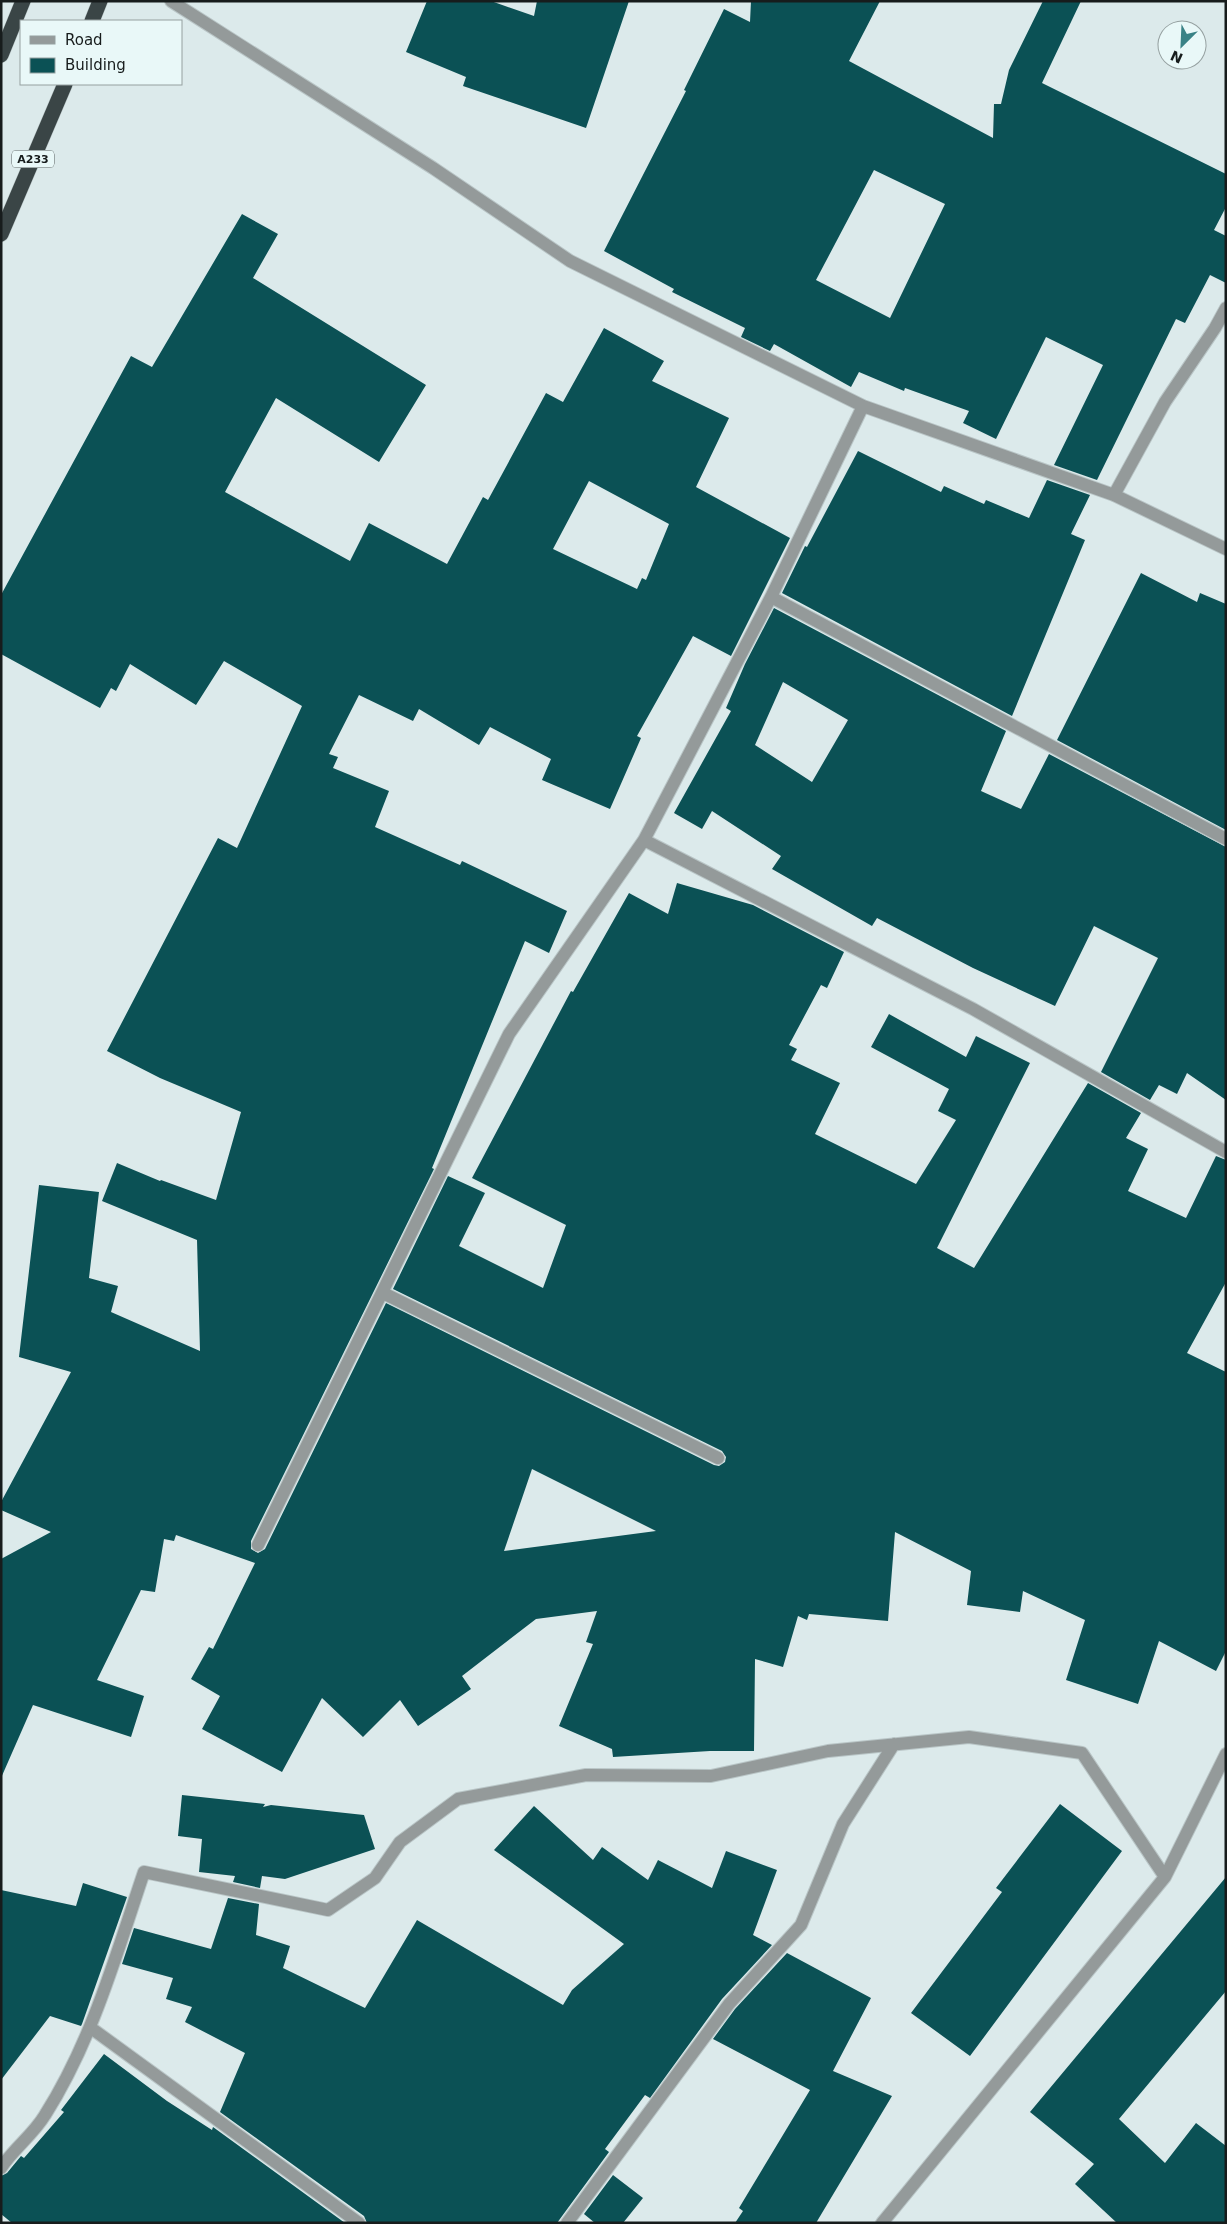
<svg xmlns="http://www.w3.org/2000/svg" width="1227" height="2224" font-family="'DejaVu Sans',sans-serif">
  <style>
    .building { fill: #0b5155; fill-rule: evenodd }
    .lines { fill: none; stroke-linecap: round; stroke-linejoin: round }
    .minor-casing { stroke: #b9c5c6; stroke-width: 14 }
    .highway-casing { stroke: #b9c5c6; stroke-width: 16 }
    .minor { stroke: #949a9a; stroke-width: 12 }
    .highway { stroke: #3a4546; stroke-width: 15 }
    .labels { text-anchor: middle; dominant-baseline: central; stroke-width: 5; stroke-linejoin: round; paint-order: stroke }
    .shield { fill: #e9f8f8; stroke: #565e5e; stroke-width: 1 }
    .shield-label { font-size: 11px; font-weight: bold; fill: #171c1c }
  </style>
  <rect width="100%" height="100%" fill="#dceaeb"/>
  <path class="building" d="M 427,1 L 491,1 L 534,16 L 537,1 L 629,1 L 586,128 L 463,86 L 466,77 L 406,52 Z
    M 751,1 L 880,1 L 849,61 L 993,138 L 994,104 L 1001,104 L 1009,70 L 1043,1 L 1081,1 L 1042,83 L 1226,174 L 1226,207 L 1214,230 L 1226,236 L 1226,283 L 1210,275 L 1185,323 L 1176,319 L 1097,480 L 1054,465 L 1103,365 L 1046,337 L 996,439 L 963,423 L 969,411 L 905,388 L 904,391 L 859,372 L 851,387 L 774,344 L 770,351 L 741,337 L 745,328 L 672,292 L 674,289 L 604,251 L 686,91 L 684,90 L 724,9 L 750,22 ZM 874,170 L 945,204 L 890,318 L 816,280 Z
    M 242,214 L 278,234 L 253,278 L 426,385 L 379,462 L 276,398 L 225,492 L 350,561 L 369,523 L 447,564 L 483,497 L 488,500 L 546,393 L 563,402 L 604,328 L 664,361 L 652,381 L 729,418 L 696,487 L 790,538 L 731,656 L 693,636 L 637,736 L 641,738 L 610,809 L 542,780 L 551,759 L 490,727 L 479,745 L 419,709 L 413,721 L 359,695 L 329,754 L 338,757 L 333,768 L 389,791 L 375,827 L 460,865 L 462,861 L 567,911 L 549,953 L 525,941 L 432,1168 L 434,1169 L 251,1541 L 251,1549 L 258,1553 L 265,1549 L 386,1303 L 714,1465 L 719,1466 L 725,1462 L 726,1457 L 722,1451 L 393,1289 L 448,1176 L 485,1193 L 459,1246 L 543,1288 L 566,1225 L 472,1178 L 571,991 L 573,992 L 629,893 L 668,914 L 677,883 L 753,905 L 844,952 L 827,988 L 821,985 L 789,1045 L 797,1049 L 791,1060 L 840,1083 L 815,1134 L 916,1184 L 956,1120 L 938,1111 L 949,1089 L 871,1047 L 889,1014 L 966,1057 L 976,1036 L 1030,1063 L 937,1248 L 974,1268 L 1088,1083 L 1141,1113 L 1126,1138 L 1148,1149 L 1128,1191 L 1186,1218 L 1216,1156 L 1226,1160 L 1226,1282 L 1187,1353 L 1226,1372 L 1226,1651 L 1216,1671 L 1159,1641 L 1138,1704 L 1066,1680 L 1085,1620 L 1023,1591 L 1020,1612 L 967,1605 L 971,1571 L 895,1532 L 888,1621 L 809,1614 L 807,1620 L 798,1616 L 783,1667 L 755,1659 L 754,1751 L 710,1751 L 613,1757 L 612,1749 L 559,1726 L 593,1644 L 586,1642 L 597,1611 L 536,1619 L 462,1676 L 471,1689 L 418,1726 L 400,1700 L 363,1737 L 322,1698 L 282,1772 L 202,1729 L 220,1696 L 191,1679 L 209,1647 L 213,1649 L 255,1563 L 176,1535 L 174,1541 L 164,1539 L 155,1592 L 141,1590 L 97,1680 L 144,1696 L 131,1737 L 33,1705 L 1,1778 L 1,1559 L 51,1532 L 1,1510 L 1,1502 L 71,1372 L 19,1357 L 39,1185 L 99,1192 L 89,1278 L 118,1286 L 111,1312 L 200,1351 L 197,1240 L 102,1201 L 117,1163 L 160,1181 L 161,1180 L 216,1200 L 241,1112 L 160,1078 L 107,1051 L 218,838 L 237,848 L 302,706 L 224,661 L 196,705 L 130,664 L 116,691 L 111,688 L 100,708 L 1,654 L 1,595 L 131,356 L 152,367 ZM 589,481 L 669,524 L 646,580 L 642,578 L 637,589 L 553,549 ZM 532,1469 L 656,1531 L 504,1551 Z
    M 858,451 L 941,492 L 944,486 L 984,504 L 986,500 L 1029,518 L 1047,480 L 1090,495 L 1071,534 L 1085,540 L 1012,716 L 782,593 L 805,546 L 807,547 Z
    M 1141,573 L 1197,602 L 1200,593 L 1226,604 L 1226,830 L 1057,740 Z
    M 774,608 L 1006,731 L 981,791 L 1021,809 L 1049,754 L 1226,847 L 1226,1100 L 1187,1073 L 1177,1094 L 1159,1085 L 1150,1100 L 1101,1072 L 1158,958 L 1094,926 L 1055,1006 L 973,968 L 877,918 L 872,926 L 772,869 L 781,856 L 712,811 L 702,829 L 674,813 L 731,711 L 726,708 L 745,664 ZM 783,682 L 848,720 L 812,782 L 755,745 Z
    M 182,1795 L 265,1804 L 263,1807 L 271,1805 L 364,1815 L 375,1849 L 285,1879 L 262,1876 L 260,1888 L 233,1882 L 235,1876 L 199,1872 L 202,1839 L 178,1836 Z
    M 1060,1804 L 1122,1851 L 970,2056 L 911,2013 L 1002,1892 L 996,1888 Z
    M 534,1806 L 593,1860 L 602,1847 L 648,1880 L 658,1860 L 712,1888 L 726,1851 L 777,1870 L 753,1935 L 772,1945 L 722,1999 L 650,2098 L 645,2095 L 605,2149 L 609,2152 L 557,2223 L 367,2223 L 364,2216 L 220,2112 L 245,2053 L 185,2022 L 192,2007 L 166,1999 L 173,1978 L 122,1964 L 134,1928 L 211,1949 L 228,1898 L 259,1904 L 256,1935 L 290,1946 L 283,1968 L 365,2008 L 417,1920 L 563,2005 L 572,1990 L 624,1944 L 494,1850 Z
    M 1226,1877 L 1226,1991 L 1119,2119 L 1165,2163 L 1196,2123 L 1226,2146 L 1226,2223 L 1117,2223 L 1075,2184 L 1094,2164 L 1030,2112 Z
    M 83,1883 L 127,1897 L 82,2024 L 81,2026 L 50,2016 L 1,2080 L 1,1890 L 76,1906 Z
    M 787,1953 L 871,1998 L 833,2071 L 892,2096 L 816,2223 L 735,2223 L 743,2211 L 739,2208 L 810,2090 L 713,2039 L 735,2009 Z
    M 104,2054 L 167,2101 L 212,2130 L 213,2127 L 345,2223 L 12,2223 L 1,2214 L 1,2176 L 7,2173 L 21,2156 L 24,2158 L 64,2112 L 61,2110 Z
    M 613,2175 L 643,2198 L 623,2223 L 595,2223 L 584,2214 Z"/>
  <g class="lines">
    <defs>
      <path id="minor" d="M 171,1 L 433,168 L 570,261 L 863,406 L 1114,495 L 1226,549
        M 1114,495 L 1165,402 L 1215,328 L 1226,308
        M 771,597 L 1226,839
        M 644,840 L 973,1009 L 1226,1152
        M 383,1293 L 718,1458
        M 258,1545 L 509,1034 L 644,840 L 771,597 L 863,406
        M 91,2028 L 359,2223
        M 1,2168 C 13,2149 33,2135 45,2115 C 92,2041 116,1955 144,1872 L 328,1910 L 375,1878 L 400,1842 L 458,1799 L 586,1775 L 711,1776 L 828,1751 L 969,1737 L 1082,1753 L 1165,1877
        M 567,2223 L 729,2004 L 801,1925 L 843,1824 L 894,1744
        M 882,2223 L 1165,1877 L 1226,1754"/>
      <path id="highway" d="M 92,21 L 100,1
        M 1,55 L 23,1
        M 1,234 L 65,84"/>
    </defs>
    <use href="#minor" class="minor-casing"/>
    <use href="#highway" class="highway-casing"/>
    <use href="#minor" class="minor"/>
    <use href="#highway" class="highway"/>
  </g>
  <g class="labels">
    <rect class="shield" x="12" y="150.5" width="42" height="17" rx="4"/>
    <g class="shield-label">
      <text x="33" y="159">A233</text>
    </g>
  </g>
  <rect width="1227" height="2224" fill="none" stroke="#171c1c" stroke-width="5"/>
  <rect x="20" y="20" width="162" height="65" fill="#e9f8f8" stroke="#95a0a0"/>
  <rect x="30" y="36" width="25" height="8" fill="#949a9a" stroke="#95a0a0"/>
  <text x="65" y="45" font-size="15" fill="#171c1c">Road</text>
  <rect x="30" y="58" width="25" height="15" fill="#0b5155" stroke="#95a0a0"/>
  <text x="65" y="70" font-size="15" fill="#171c1c">Building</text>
  <g transform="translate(1182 45) rotate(204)"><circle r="24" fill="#e9f8f8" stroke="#95a0a0"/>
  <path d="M0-4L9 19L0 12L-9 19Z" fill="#398286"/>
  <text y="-8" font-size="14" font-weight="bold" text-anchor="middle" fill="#171c1c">N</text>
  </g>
</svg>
